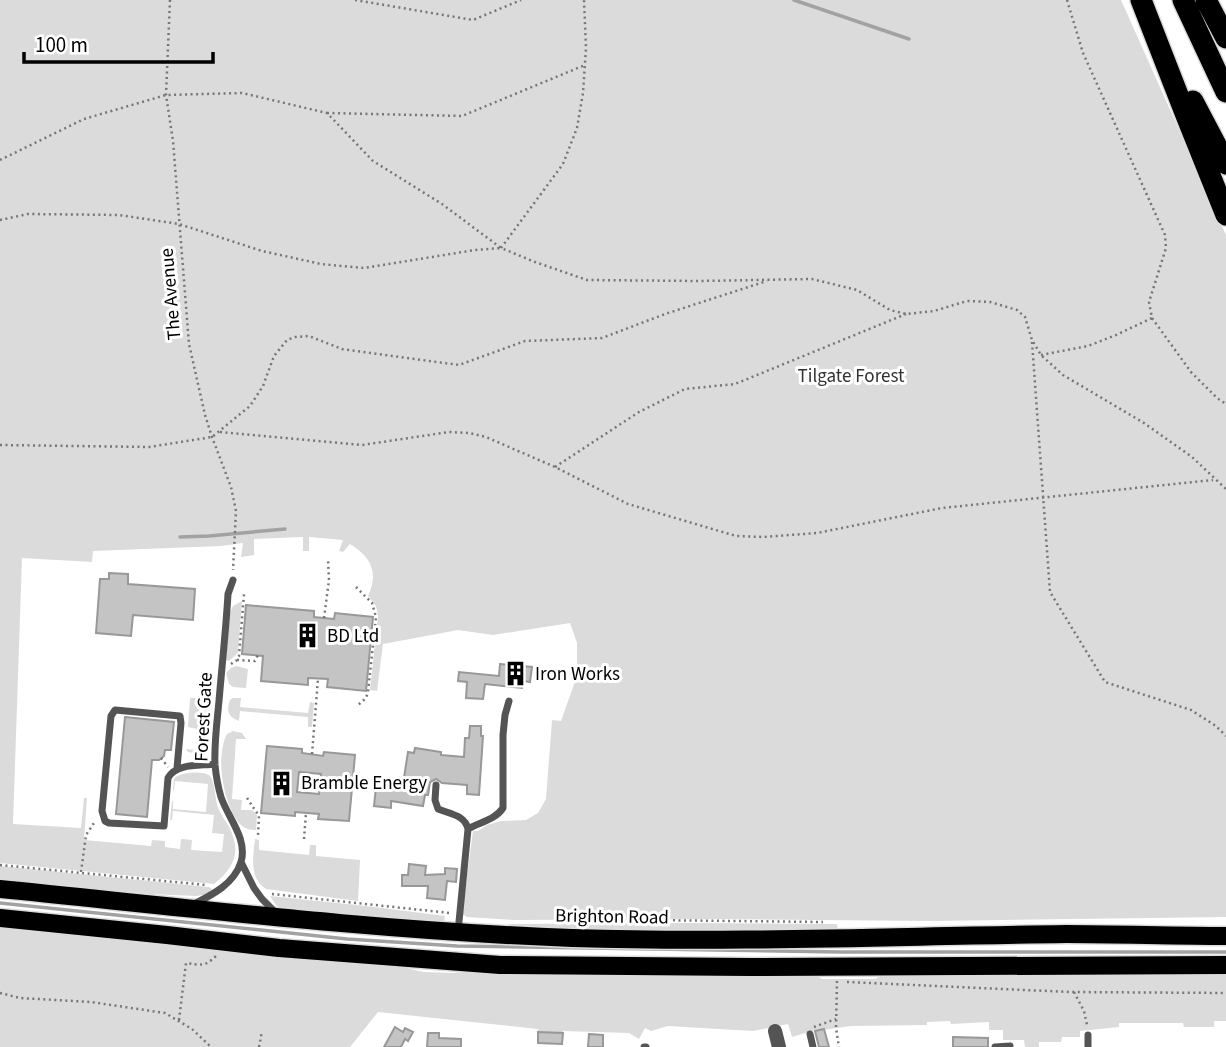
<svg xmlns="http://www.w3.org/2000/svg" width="1226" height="1047" font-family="'Source Sans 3',sans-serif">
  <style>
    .green { fill: #dbdbdb }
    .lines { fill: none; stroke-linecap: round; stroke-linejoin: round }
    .stream { stroke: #a2a2a2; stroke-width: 3.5 }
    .building { fill: #c4c4c4; stroke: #989898; stroke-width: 2; fill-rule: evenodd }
    .primary-casing { stroke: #dbdbdb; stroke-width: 21 }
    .highway-casing { stroke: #dbdbdb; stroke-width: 24 }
    .path { stroke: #767676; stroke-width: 2.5; stroke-dasharray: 2 3.5; stroke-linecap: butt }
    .lane { stroke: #545454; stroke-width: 7 }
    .street { stroke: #545454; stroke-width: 14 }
    .primary { stroke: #000; stroke-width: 18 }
    .highway { stroke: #000; stroke-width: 21 }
    .labels { text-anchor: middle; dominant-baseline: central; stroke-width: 6; stroke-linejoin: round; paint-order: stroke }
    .street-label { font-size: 19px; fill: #000; stroke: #fff }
    .park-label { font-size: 19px; fill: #323232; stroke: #fff }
    .poi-label { font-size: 19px; fill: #000; stroke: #fff; text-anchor: start }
  </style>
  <rect width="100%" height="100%" fill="#fff"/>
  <path class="green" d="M 0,0 L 1121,0 L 1226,235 L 1226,917 L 931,921 L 719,919 L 513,920 L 467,917 L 462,914 L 473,831 L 478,831 L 487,825 L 501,821 L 526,820 L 538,813 L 546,799 L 552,720 L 561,721 L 577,676 L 577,643 L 570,623 L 493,635 L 458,630 L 383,644 L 377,691 L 370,690 L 378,616 L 376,606 L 368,596 C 379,572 371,557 350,544 L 343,552 L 339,551 L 343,540 L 309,537 L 309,551 L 303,551 L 303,537 L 254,539 L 254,555 L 241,557 L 243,543 L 221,546 L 93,551 L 92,562 L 22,558 L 13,824 L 81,828 L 84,798 L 87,798 L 84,840 L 151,846 L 152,840 L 165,841 L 165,847 L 180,849 L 181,839 L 192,840 L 191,850 L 222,852 L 224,834 L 212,833 L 214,815 L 173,811 L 172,820 L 170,820 L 172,801 L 173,801 L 173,809 L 206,812 L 208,784 L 175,781 L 174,790 L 173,790 C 173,788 174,781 174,779 C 178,772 204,770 210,776 C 215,782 215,800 218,808 C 221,815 226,821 229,827 C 242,852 234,868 214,884 L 0,863 Z
    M 242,601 L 238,653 L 229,661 L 226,660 L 230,613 L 233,606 Z
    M 236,666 L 248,669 L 246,688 L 233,687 L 229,684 L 226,673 L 231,668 Z
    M 190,698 C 200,698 208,698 210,708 L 206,750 L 200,754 L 188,752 L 186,749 L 196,750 L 197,729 L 188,727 Z
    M 233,698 L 241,698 L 240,707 L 308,713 L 310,702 L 314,703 L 312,727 L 308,727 L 308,717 L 240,711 L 239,721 C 228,717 226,711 230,700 Z
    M 233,731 L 242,733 L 246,739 L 236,739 L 232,799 L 242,800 L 241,810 L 252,810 L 257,815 L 256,830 C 251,830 245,829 241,825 C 223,806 215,756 227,734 Z
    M 255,839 L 259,840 L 259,850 L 309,855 L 310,845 L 316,845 L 316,856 L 360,860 L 358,901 L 266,889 C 249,878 253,857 255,839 Z
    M 0,866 L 209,887 L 212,889 C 209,895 202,895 196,896 L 81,891 L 0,881 Z
    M 270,896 L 366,906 L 445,916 L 444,921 L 436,924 L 286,911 L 276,905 Z
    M 691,923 L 837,924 L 838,931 L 648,932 L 528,929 L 506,924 Z
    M 0,926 L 383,963 L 424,972 L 452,973 L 480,971 L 812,973 L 822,979 L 875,979 L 885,974 L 1226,973 L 1226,1021 L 1214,1021 L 1214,1027 L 1184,1027 L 1183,1023 L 1119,1023 L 1119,1027 L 1080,1031 L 1080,1037 L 1062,1037 L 1061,1042 L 1039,1042 L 1039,1047 L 1025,1047 L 1024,1040 L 1003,1040 L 1003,1030 L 989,1030 L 989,1022 L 951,1024 L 950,1021 L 927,1022 L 927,1025 L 851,1026 L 816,1031 L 815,1030 L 792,1037 L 788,1024 L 753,1031 L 668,1026 L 651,1031 L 645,1028 L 639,1039 L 629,1033 L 563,1031 L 563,1033 L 538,1032 L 538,1029 L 378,1012 L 350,1047 L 0,1047 Z"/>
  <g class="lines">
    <path class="stream" d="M 794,0 L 909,39
      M 180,537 L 209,536 L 285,529
      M 0,903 L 347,939 L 457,946 L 841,952 L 1226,952"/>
  </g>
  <path class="building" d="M 109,573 L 128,574 L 128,584 L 195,589 L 193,620 L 133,615 L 131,636 L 96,633 L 100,579 L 109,579 Z
    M 246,605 L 314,611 L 314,617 L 334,619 L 335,613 L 373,617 L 366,691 L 327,687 L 328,679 L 308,678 L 308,685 L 261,681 L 263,656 L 242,654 Z
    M 500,664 L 532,667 L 530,682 L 523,681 L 522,688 L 485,684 L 483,699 L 466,698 L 467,682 L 458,681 L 459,672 L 499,676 Z
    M 125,717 L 174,722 L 171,750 L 165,750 L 164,756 L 159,760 L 152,760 L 147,817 L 116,814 Z
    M 470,726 L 481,726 L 481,736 L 483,736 L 479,795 L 467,794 L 467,785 L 442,783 L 436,779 L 430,782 L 428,795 L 425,795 L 423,806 L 391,801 L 391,808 L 374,806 L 376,787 L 380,787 L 380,782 L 403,784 L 408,752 L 414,753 L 415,748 L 441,752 L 441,755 L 464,757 L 465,738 L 469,738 Z
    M 267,746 L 302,749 L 302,753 L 323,756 L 324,752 L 355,755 L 349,821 L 318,819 L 319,814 L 295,812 L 295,816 L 261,813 ZM 299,772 L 321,774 L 319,794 L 297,792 Z
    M 409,864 L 426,866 L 425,875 L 445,874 L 445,868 L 457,869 L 456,882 L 447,881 L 445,900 L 427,898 L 428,886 L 402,886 L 402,875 L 408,875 Z
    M 395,1027 L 403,1032 L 405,1028 L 413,1032 L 408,1041 L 405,1039 L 401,1047 L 384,1047 Z
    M 824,1029 L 829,1047 L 819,1047 L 815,1031 Z
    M 538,1032 L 563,1033 L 562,1044 L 538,1043 Z
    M 428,1033 L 439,1033 L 439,1038 L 461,1039 L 461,1047 L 427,1047 Z
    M 589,1034 L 603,1035 L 603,1047 L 588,1047 Z
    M 953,1037 L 988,1038 L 988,1047 L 953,1047 Z"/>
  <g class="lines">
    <defs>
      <path id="primary" d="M 0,889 C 190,908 381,931 572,938 C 736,943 901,936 1066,934 C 1119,934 1173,936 1226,936
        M 0,918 L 167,935 L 279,948 L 500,965 L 749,967 L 1226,965"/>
      <path id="highway" d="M 1141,0 L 1187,118 L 1226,215
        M 1183,0 L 1226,92
        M 1206,0 L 1226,38
        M 1193,101 L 1226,164"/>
    </defs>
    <use href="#primary" class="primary-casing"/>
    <use href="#highway" class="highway-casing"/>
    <path class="path" d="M 170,0 L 166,95 L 173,141 L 189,344 L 205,415 L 212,437 L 231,487 L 236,511 L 233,570
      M 355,0 L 473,20 L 521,0
      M 1067,0 L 1083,53 L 1165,235 L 1166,248 L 1149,302 L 1152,318 L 1191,372 L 1217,398 L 1226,404
      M 327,113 L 462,116 L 585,65
      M 0,160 L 84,119 L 166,95 L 242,93 L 327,113 L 373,161 L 442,204 L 501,248 L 535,262 L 587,280 L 700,281 L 812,279 L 857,290 L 890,310 L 906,314 L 934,311 L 967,301 L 990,302 L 1017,310 L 1025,317 L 1032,340 L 1041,355 L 1063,375 L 1144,423 L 1192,457 L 1226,489
      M 0,220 L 28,214 L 119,215 L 179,224 L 262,251 L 321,264 L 364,268 L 475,250 L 501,248
      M 501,248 L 563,164 L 577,128 L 583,93 L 586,48 L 584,0
      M 1032,342 L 1050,592 L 1105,682 L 1191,710 L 1216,726 L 1226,736
      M 1041,355 L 1088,346 L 1116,335 L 1152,318
      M 220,432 L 362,445 L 449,432 L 469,433 L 486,437 L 555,467 L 628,504 L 736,536 L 763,537 L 817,533 L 942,508 L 1213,480
      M 0,445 L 149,447 L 212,437 L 250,406 L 263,386 L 274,356 L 287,340 L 295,337 L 309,336 L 342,349 L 459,365 L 525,341 L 602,338 L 665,314 L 767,281
      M 555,467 L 639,412 L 685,389 L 735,384 L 906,314
      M 356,587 L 372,603 L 376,617 L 368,692 L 366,698 L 357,706
      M 324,618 L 329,580 L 328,559
      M 237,660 L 255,661 L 258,655
      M 231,664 L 237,660 L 239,656 L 244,594
      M 312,754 L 318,679
      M 161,758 L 168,767
      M 247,798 L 259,816 L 258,835
      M 304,839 L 306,813
      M 0,865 L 206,885
      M 81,872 L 86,835 L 94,823
      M 272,894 L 450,913
      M 563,921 L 645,920 L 823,922
      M 837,981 L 836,1028 L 839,1047
      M 847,982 L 1070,992 L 1226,993
      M 1074,992 L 1084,1011 L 1087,1025
      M 0,993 L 20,998 L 91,1002 L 165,1013 L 192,1029 L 211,1047
      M 179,1020 L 186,963 C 200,965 205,967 216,956
      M 814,1027 L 836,1019
      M 259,1047 L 262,1031"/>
    <path class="lane" d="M 177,768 L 181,723 L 180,716 L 115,710 L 111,716 L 102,811 L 105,821 L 109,823 L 164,826 L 168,778 C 176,763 200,766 215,764
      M 436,785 L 435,800 L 438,809 C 450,814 465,815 468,829 L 458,932
      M 468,829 C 480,822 495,820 503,808 L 503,735 L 505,715 L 509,701
      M 241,862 L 254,888 L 262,899 L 276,913
      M 194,904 C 212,895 234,884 241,862 C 248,839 228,818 221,797 C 218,787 216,775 215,765 C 214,744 217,722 219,701 C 222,665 226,629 228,594 L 233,580
      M 810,1034 L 813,1047
      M 644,1047 L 646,1047
      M 995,1047 L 1010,1046
      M 1088,1047 L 1088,1035"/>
    <path class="street" d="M 775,1031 L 779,1047"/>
    <use href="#primary" class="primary"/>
    <use href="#highway" class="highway"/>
  </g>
  <defs>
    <symbol id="building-bare" viewBox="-9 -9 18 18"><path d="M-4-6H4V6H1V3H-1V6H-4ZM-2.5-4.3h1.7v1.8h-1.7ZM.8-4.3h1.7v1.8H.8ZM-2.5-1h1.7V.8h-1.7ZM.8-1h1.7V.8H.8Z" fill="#000" stroke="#fff" stroke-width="2.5" paint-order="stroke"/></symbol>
  </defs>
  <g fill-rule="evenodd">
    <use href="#building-bare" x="290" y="618" width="35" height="35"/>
    <use href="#building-bare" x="498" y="656" width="35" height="35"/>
    <use href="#building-bare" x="264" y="766" width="35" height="35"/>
  </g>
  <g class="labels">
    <g class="street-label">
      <text transform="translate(171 294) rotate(-95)">The Avenue</text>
      <text transform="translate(204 717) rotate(-87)">Forest Gate</text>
      <text transform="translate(612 917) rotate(1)">Brighton Road</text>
    </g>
    <g class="park-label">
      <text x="851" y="376">Tilgate Forest</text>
    </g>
    <g class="poi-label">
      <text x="327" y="636">BD Ltd</text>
      <text x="535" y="674">Iron Works</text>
      <text x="301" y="783">Bramble Energy</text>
    </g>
  </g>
  <path d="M24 52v10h189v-10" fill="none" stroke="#000000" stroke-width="3.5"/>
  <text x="35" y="52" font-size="21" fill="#000000" stroke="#ffffff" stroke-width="5" paint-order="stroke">100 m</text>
</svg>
